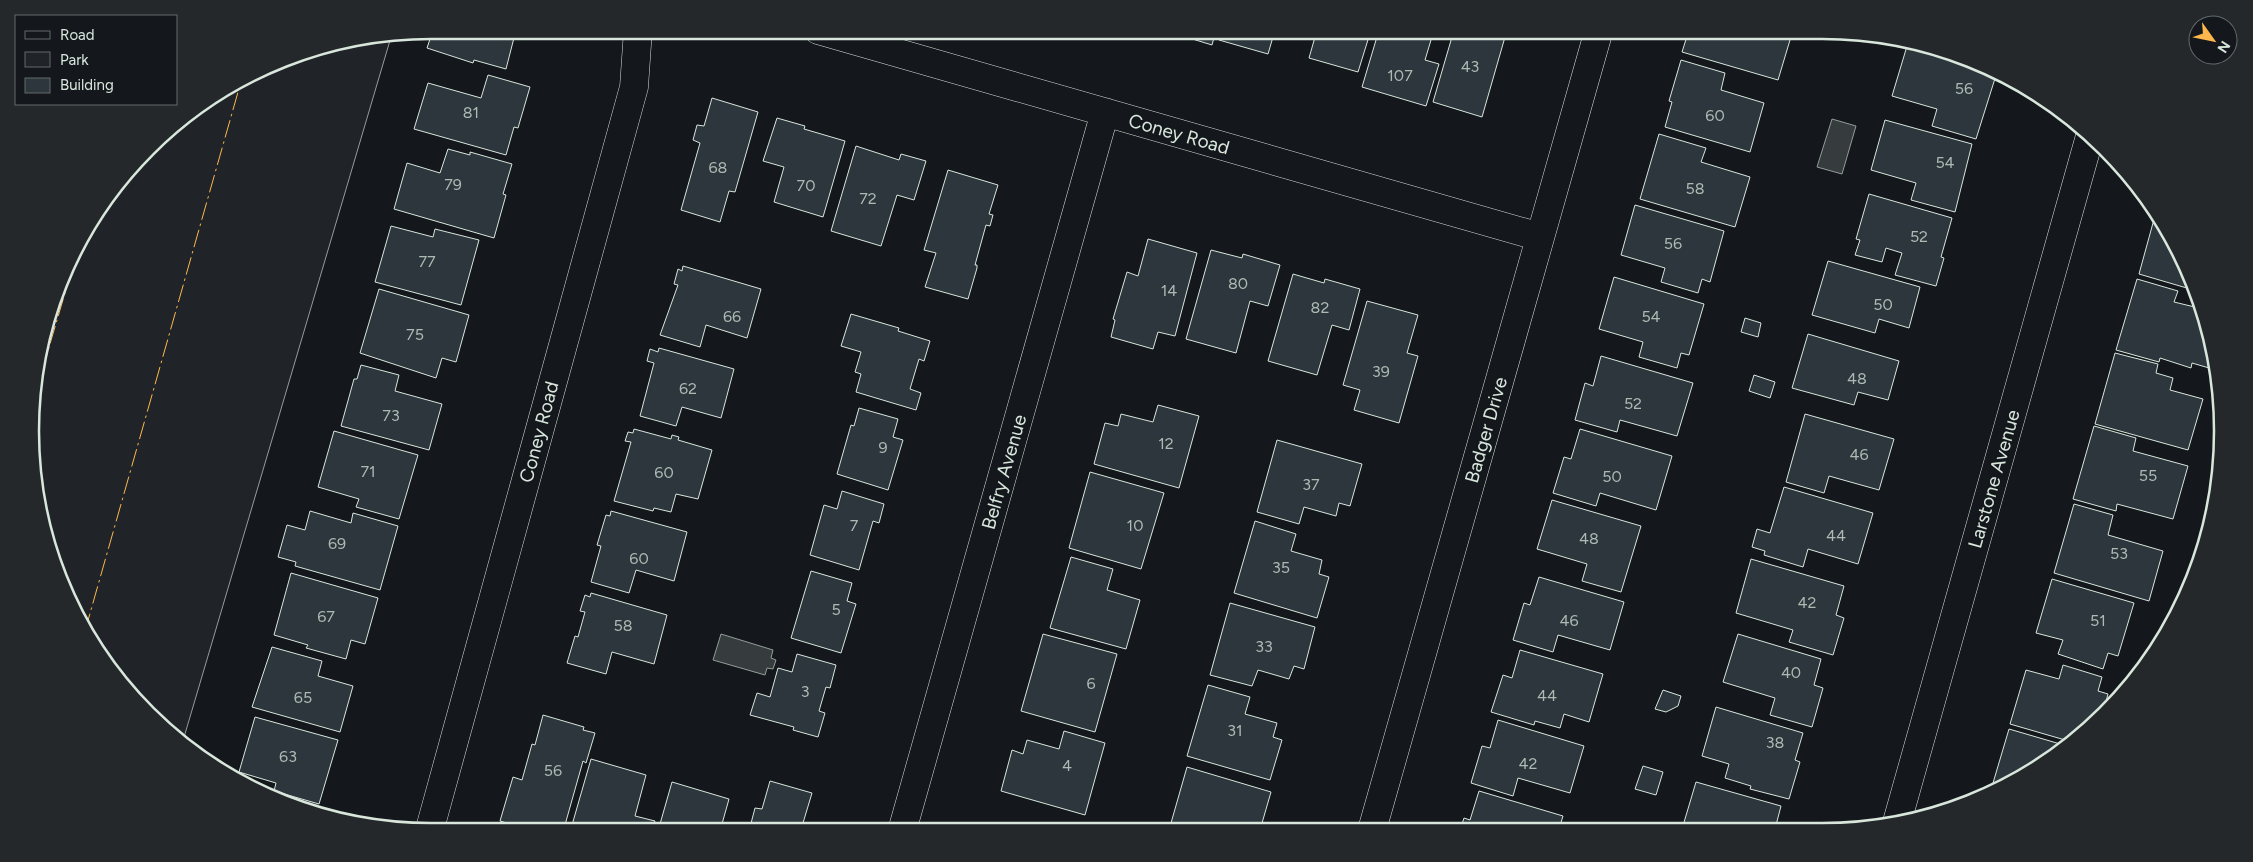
<svg xmlns="http://www.w3.org/2000/svg" width="2253" height="862" font-family="Figtree,sans-serif">
  <style>
    .green { fill: #202428; stroke: #939e99 }
    .water { fill: #363b3e; stroke: #939e99 }
    .building { fill: #2c363c; stroke: #d8e6dc }
    .lines { fill: none; stroke-linecap: round; stroke-linejoin: round }
    .street-casing { stroke: #d8e6dc; stroke-width: 29 }
    .street { stroke: #14181c; stroke-width: 28 }
    .power { stroke: #ffb74d; stroke-width: 1; stroke-dasharray: 18 4 2.5 4; stroke-linecap: butt }
    .labels { text-anchor: middle; dominant-baseline: central; stroke-width: 4; stroke-linejoin: round; paint-order: stroke }
    .number-label { font-size: 16px; fill: #adbab4 }
    .street-label { font-size: 19px; fill: #d8e6dc; stroke: #14181c }
    .rim { fill: none; stroke: #d8e6dc; stroke-width: 2.5 }
  </style>
  <rect width="100%" height="100%" fill="#14181c"/>
  <path class="green" d="M 391,37 L 182,744 L 97,654 L 60,584 L 38,510 L 33,378 L 51,302 L 84,231 L 167,129 L 231,84 L 302,51 Z"/>
  <path class="water" d="M 1832,119 L 1856,126 L 1842,174 L 1817,167 Z
    M 721,634 L 773,650 L 771,658 L 776,660 L 773,669 L 767,668 L 765,675 L 713,660 Z"/>
  <path class="building" d="M 433,30 L 516,30 L 506,69 L 474,60 L 473,63 L 427,48 Z
    M 1163,30 L 1216,30 L 1212,45 Z
    M 1222,30 L 1275,30 L 1268,54 L 1219,40 Z
    M 1317,30 L 1371,30 L 1358,72 L 1309,58 Z
    M 1379,30 L 1434,30 L 1425,60 L 1439,64 L 1426,106 L 1362,87 Z
    M 1454,30 L 1507,30 L 1482,117 L 1433,102 Z
    M 1689,30 L 1793,30 L 1778,80 L 1682,52 Z
    M 1907,46 L 1997,72 L 1976,139 L 1932,126 L 1937,109 L 1892,96 Z
    M 1681,60 L 1725,73 L 1721,90 L 1764,103 L 1750,152 L 1665,127 L 1672,102 L 1669,101 Z
    M 488,75 L 530,87 L 518,128 L 514,127 L 506,155 L 414,129 L 428,83 L 481,98 Z
    M 712,98 L 758,112 L 735,192 L 729,191 L 720,222 L 681,210 L 700,143 L 693,140 L 697,125 L 704,126 Z
    M 777,118 L 805,126 L 804,129 L 845,141 L 823,217 L 774,202 L 784,167 L 763,161 Z
    M 1885,120 L 1972,144 L 1955,212 L 1911,200 L 1916,183 L 1871,170 Z
    M 1659,134 L 1706,148 L 1701,162 L 1750,177 L 1735,227 L 1640,199 Z
    M 856,146 L 899,160 L 901,154 L 926,161 L 914,200 L 897,195 L 881,246 L 831,231 Z
    M 448,149 L 470,155 L 470,152 L 512,164 L 503,194 L 506,195 L 494,238 L 394,209 L 407,163 L 440,173 Z
    M 948,170 L 998,185 L 989,214 L 993,215 L 990,226 L 986,225 L 975,265 L 977,265 L 977,268 L 968,299 L 925,287 L 936,253 L 924,250 Z
    M 1869,194 L 1952,218 L 1941,257 L 1944,258 L 1936,286 L 1895,275 L 1902,253 L 1886,248 L 1882,262 L 1855,255 L 1860,240 L 1856,239 Z
    M 1635,205 L 1724,231 L 1710,282 L 1702,279 L 1698,293 L 1661,282 L 1665,268 L 1621,255 Z
    M 2156,212 L 2169,231 L 2197,291 L 2139,274 Z
    M 391,226 L 433,237 L 435,229 L 479,240 L 461,305 L 375,282 Z
    M 1148,239 L 1197,253 L 1175,336 L 1158,332 L 1153,349 L 1111,337 L 1115,320 L 1113,319 L 1127,272 L 1138,276 Z
    M 1211,250 L 1242,258 L 1243,254 L 1280,265 L 1268,306 L 1250,301 L 1236,353 L 1186,339 Z
    M 1828,261 L 1920,287 L 1909,328 L 1879,319 L 1875,333 L 1812,315 Z
    M 683,266 L 761,289 L 747,338 L 706,325 L 700,347 L 660,335 L 678,285 L 674,284 L 678,269 L 682,271 Z
    M 1293,274 L 1324,283 L 1325,279 L 1360,289 L 1349,330 L 1332,325 L 1317,375 L 1268,361 Z
    M 1614,277 L 1704,304 L 1689,355 L 1681,353 L 1677,368 L 1639,357 L 1643,342 L 1599,329 Z
    M 2137,279 L 2178,291 L 2174,302 L 2203,309 L 2217,367 L 2216,370 L 2192,363 L 2191,368 L 2160,358 L 2159,362 L 2116,350 Z
    M 379,289 L 469,315 L 456,362 L 442,358 L 436,378 L 360,353 Z
    M 1367,301 L 1418,315 L 1407,353 L 1418,356 L 1399,423 L 1354,410 L 1360,390 L 1343,385 Z
    M 851,314 L 899,328 L 898,331 L 930,341 L 924,361 L 919,359 L 910,389 L 921,393 L 916,410 L 856,392 L 861,374 L 855,372 L 861,352 L 841,346 Z
    M 1745,318 L 1761,323 L 1758,337 L 1741,332 Z
    M 1808,334 L 1899,361 L 1888,400 L 1858,392 L 1854,405 L 1792,388 Z
    M 659,348 L 734,369 L 721,418 L 682,407 L 676,426 L 640,416 L 654,363 L 647,361 L 650,349 L 658,352 Z
    M 2115,353 L 2158,364 L 2156,373 L 2173,378 L 2170,390 L 2203,399 L 2188,450 L 2095,424 Z
    M 1601,356 L 1693,383 L 1677,436 L 1620,420 L 1617,432 L 1575,420 L 1585,383 L 1593,386 Z
    M 361,365 L 399,375 L 395,391 L 442,404 L 429,450 L 341,426 L 354,379 L 357,379 Z
    M 1754,375 L 1775,382 L 1770,398 L 1749,391 Z
    M 1158,405 L 1199,416 L 1179,488 L 1094,464 L 1105,423 L 1118,426 L 1121,414 L 1153,422 Z
    M 859,408 L 898,419 L 893,437 L 903,440 L 888,490 L 837,474 L 851,425 L 854,426 Z
    M 1805,414 L 1894,439 L 1879,490 L 1829,476 L 1824,493 L 1786,482 Z
    M 2094,426 L 2136,438 L 2133,451 L 2188,466 L 2173,519 L 2117,504 L 2116,511 L 2073,499 Z
    M 634,429 L 671,439 L 672,435 L 679,437 L 678,440 L 712,450 L 698,499 L 676,494 L 671,512 L 654,508 L 653,511 L 614,501 L 631,442 L 625,441 L 628,432 L 633,433 Z
    M 1580,429 L 1672,456 L 1656,510 L 1600,493 L 1596,506 L 1553,493 L 1564,457 L 1571,459 Z
    M 334,431 L 418,455 L 399,519 L 356,507 L 359,499 L 318,487 Z
    M 1277,440 L 1362,464 L 1350,506 L 1339,503 L 1336,516 L 1304,507 L 1299,524 L 1257,512 Z
    M 1090,472 L 1164,493 L 1141,569 L 1069,548 Z
    M 1784,487 L 1873,513 L 1858,564 L 1808,549 L 1803,567 L 1764,555 L 1765,551 L 1752,547 L 1757,529 L 1770,533 Z
    M 842,491 L 884,504 L 879,523 L 873,521 L 859,570 L 810,555 L 824,505 L 837,509 Z
    M 1552,500 L 1641,526 L 1621,592 L 1582,581 L 1587,564 L 1537,549 Z
    M 2074,504 L 2113,515 L 2108,535 L 2163,551 L 2149,601 L 2054,573 Z
    M 310,511 L 351,523 L 353,513 L 398,526 L 380,590 L 295,566 L 296,562 L 278,557 L 287,525 L 305,530 Z
    M 611,511 L 687,532 L 674,581 L 636,570 L 629,593 L 591,582 L 601,546 L 597,545 L 606,515 L 610,516 Z
    M 1255,521 L 1296,534 L 1291,551 L 1322,560 L 1319,574 L 1329,577 L 1317,618 L 1234,593 Z
    M 1071,557 L 1113,569 L 1107,590 L 1140,600 L 1126,649 L 1050,628 Z
    M 1751,559 L 1844,586 L 1836,615 L 1844,618 L 1833,655 L 1789,642 L 1793,630 L 1736,613 Z
    M 811,571 L 852,583 L 847,601 L 856,604 L 841,653 L 791,638 Z
    M 291,573 L 378,598 L 365,644 L 351,640 L 346,659 L 306,648 L 308,645 L 274,635 Z
    M 1539,577 L 1624,602 L 1610,650 L 1558,635 L 1553,652 L 1513,640 L 1524,603 L 1530,605 Z
    M 2052,579 L 2134,603 L 2118,656 L 2108,653 L 2103,669 L 2058,654 L 2063,640 L 2036,633 Z
    M 591,593 L 667,615 L 654,664 L 612,652 L 606,674 L 567,663 L 575,636 L 578,637 L 585,612 L 580,611 L 585,595 L 590,597 Z
    M 1230,603 L 1315,627 L 1304,669 L 1294,666 L 1289,679 L 1258,670 L 1252,686 L 1210,675 Z
    M 1043,634 L 1117,654 L 1095,732 L 1021,711 Z
    M 1738,634 L 1821,659 L 1814,685 L 1823,688 L 1812,727 L 1770,715 L 1775,698 L 1723,682 Z
    M 272,647 L 322,661 L 318,676 L 353,686 L 340,732 L 252,707 Z
    M 1520,650 L 1603,674 L 1589,722 L 1564,714 L 1560,728 L 1535,721 L 1534,725 L 1491,712 L 1503,675 L 1512,678 Z
    M 797,654 L 836,665 L 830,688 L 826,687 L 819,711 L 825,713 L 818,737 L 793,730 L 794,727 L 750,715 L 757,693 L 770,697 L 778,668 L 792,672 Z
    M 2063,665 L 2102,677 L 2098,691 L 2108,694 L 2103,713 L 2087,732 L 2072,742 L 2010,724 L 2026,670 L 2059,679 Z
    M 1208,685 L 1250,697 L 1245,714 L 1277,723 L 1273,737 L 1282,740 L 1270,780 L 1187,756 Z
    M 1663,690 L 1681,696 L 1678,706 L 1666,712 L 1655,709 Z
    M 1716,707 L 1803,733 L 1795,760 L 1800,762 L 1789,799 L 1750,789 L 1751,786 L 1725,778 L 1729,764 L 1702,756 Z
    M 543,715 L 584,727 L 583,730 L 595,733 L 586,763 L 583,761 L 563,832 L 537,832 L 500,821 L 513,777 L 522,780 L 532,744 L 535,745 Z
    M 255,717 L 338,740 L 319,804 L 274,791 L 276,783 L 239,772 Z
    M 1498,720 L 1584,746 L 1570,793 L 1518,778 L 1513,796 L 1471,783 L 1482,746 L 1490,748 Z
    M 2009,729 L 2067,746 L 2005,787 L 1993,783 Z
    M 1064,731 L 1105,743 L 1085,815 L 1001,791 L 1012,750 L 1023,754 L 1027,740 L 1059,749 Z
    M 591,759 L 646,775 L 635,816 L 655,821 L 652,831 L 570,832 Z
    M 1643,766 L 1663,772 L 1656,795 L 1635,789 Z
    M 1187,767 L 1271,792 L 1260,830 L 1169,830 Z
    M 770,781 L 812,793 L 803,823 L 806,824 L 804,831 L 749,831 L 755,808 L 762,809 Z
    M 672,782 L 729,799 L 720,831 L 658,831 Z
    M 1696,782 L 1781,806 L 1775,829 L 1682,829 Z
    M 1479,791 L 1563,816 L 1559,829 L 1460,830 L 1464,818 L 1470,820 Z"/>
  <g class="lines">
    <defs>
      <path id="street" d="M 818,30 L 1540,237
        M 1897,822 L 2090,136
        M 1372,830 L 1599,30
        M 902,831 L 1105,112
        M 429,832 L 634,87 L 638,30"/>
    </defs>
    <use href="#street" class="street-casing"/>
    <use href="#street" class="street"/>
    <path class="power" d="M 34,398 L 83,232
      M 85,631 L 242,78"/>
  </g>
  <g class="labels">
    <g class="number-label">
      <text x="1470" y="66">43</text>
      <text x="1400" y="75">107</text>
      <text x="1964" y="88">56</text>
      <text x="471" y="112">81</text>
      <text x="1715" y="115">60</text>
      <text x="1945" y="162">54</text>
      <text x="718" y="167">68</text>
      <text x="453" y="184">79</text>
      <text x="806" y="185">70</text>
      <text x="1695" y="188">58</text>
      <text x="868" y="198">72</text>
      <text x="1919" y="236">52</text>
      <text x="1673" y="243">56</text>
      <text x="427" y="261">77</text>
      <text x="1238" y="283">80</text>
      <text x="1169" y="290">14</text>
      <text x="1883" y="304">50</text>
      <text x="1320" y="307">82</text>
      <text x="732" y="316">66</text>
      <text x="1651" y="316">54</text>
      <text x="415" y="334">75</text>
      <text x="1381" y="371">39</text>
      <text x="1857" y="378">48</text>
      <text x="688" y="388">62</text>
      <text x="1633" y="403">52</text>
      <text x="391" y="415">73</text>
      <text x="1166" y="443">12</text>
      <text x="883" y="447">9</text>
      <text x="1859" y="454">46</text>
      <text x="368" y="471">71</text>
      <text x="664" y="472">60</text>
      <text x="2148" y="475">55</text>
      <text x="1612" y="476">50</text>
      <text x="1311" y="484">37</text>
      <text x="854" y="525">7</text>
      <text x="1135" y="525">10</text>
      <text x="1836" y="535">44</text>
      <text x="1589" y="538">48</text>
      <text x="337" y="543">69</text>
      <text x="2119" y="553">53</text>
      <text x="639" y="558">60</text>
      <text x="1281" y="567">35</text>
      <text x="1807" y="602">42</text>
      <text x="836" y="609">5</text>
      <text x="326" y="616">67</text>
      <text x="1569" y="620">46</text>
      <text x="2098" y="620">51</text>
      <text x="623" y="625">58</text>
      <text x="1264" y="646">33</text>
      <text x="1791" y="672">40</text>
      <text x="1091" y="683">6</text>
      <text x="805" y="691">3</text>
      <text x="1547" y="695">44</text>
      <text x="303" y="697">65</text>
      <text x="1235" y="730">31</text>
      <text x="1775" y="742">38</text>
      <text x="288" y="756">63</text>
      <text x="1528" y="763">42</text>
      <text x="1067" y="765">4</text>
      <text x="553" y="770">56</text>
    </g>
    <g class="street-label">
      <text transform="translate(1179 134) rotate(16)">Coney Road</text>
      <text transform="translate(1486 430) rotate(-74)">Badger Drive</text>
      <text transform="translate(539 432) rotate(-75)">Coney Road</text>
      <text transform="translate(1004 472) rotate(-74)">Belfry Avenue</text>
      <text transform="translate(1994 479) rotate(-74)">Larstone Avenue</text>
    </g>
  </g>
  <path d="M0 0H2253V862H0ZM431 39H1822A392 392 0 0 1 2214 431V431A392 392 0 0 1 1822 823H431A392 392 0 0 1 39 431V431A392 392 0 0 1 431 39Z" fill="#24282b" fill-rule="evenodd"/>
  <path class="rim" d="M431 39H1822A392 392 0 0 1 2214 431V431A392 392 0 0 1 1822 823H431A392 392 0 0 1 39 431V431A392 392 0 0 1 431 39Z"/>
  <rect x="15" y="15" width="162" height="90" fill="#14181c" stroke="#626a69"/>
  <rect x="25" y="31" width="25" height="8" fill="#14181c" stroke="#626a69"/>
  <text x="60" y="40" font-size="15" fill="#d8e6dc">Road</text>
  <rect x="25" y="52" width="25" height="15" fill="#202428" stroke="#626a69"/>
  <text x="60" y="65" font-size="15" fill="#d8e6dc">Park</text>
  <rect x="25" y="78" width="25" height="15" fill="#2c363c" stroke="#626a69"/>
  <text x="60" y="90" font-size="15" fill="#d8e6dc">Building</text>
  <g transform="translate(2213 40) rotate(123)"><circle r="24" fill="#14181c" stroke="#626a69"/>
  <path d="M0-4L9 19L0 12L-9 19Z" fill="#ffb74d"/>
  <text y="-8" font-size="14" font-weight="bold" text-anchor="middle" fill="#d8e6dc">N</text>
  </g>
</svg>
